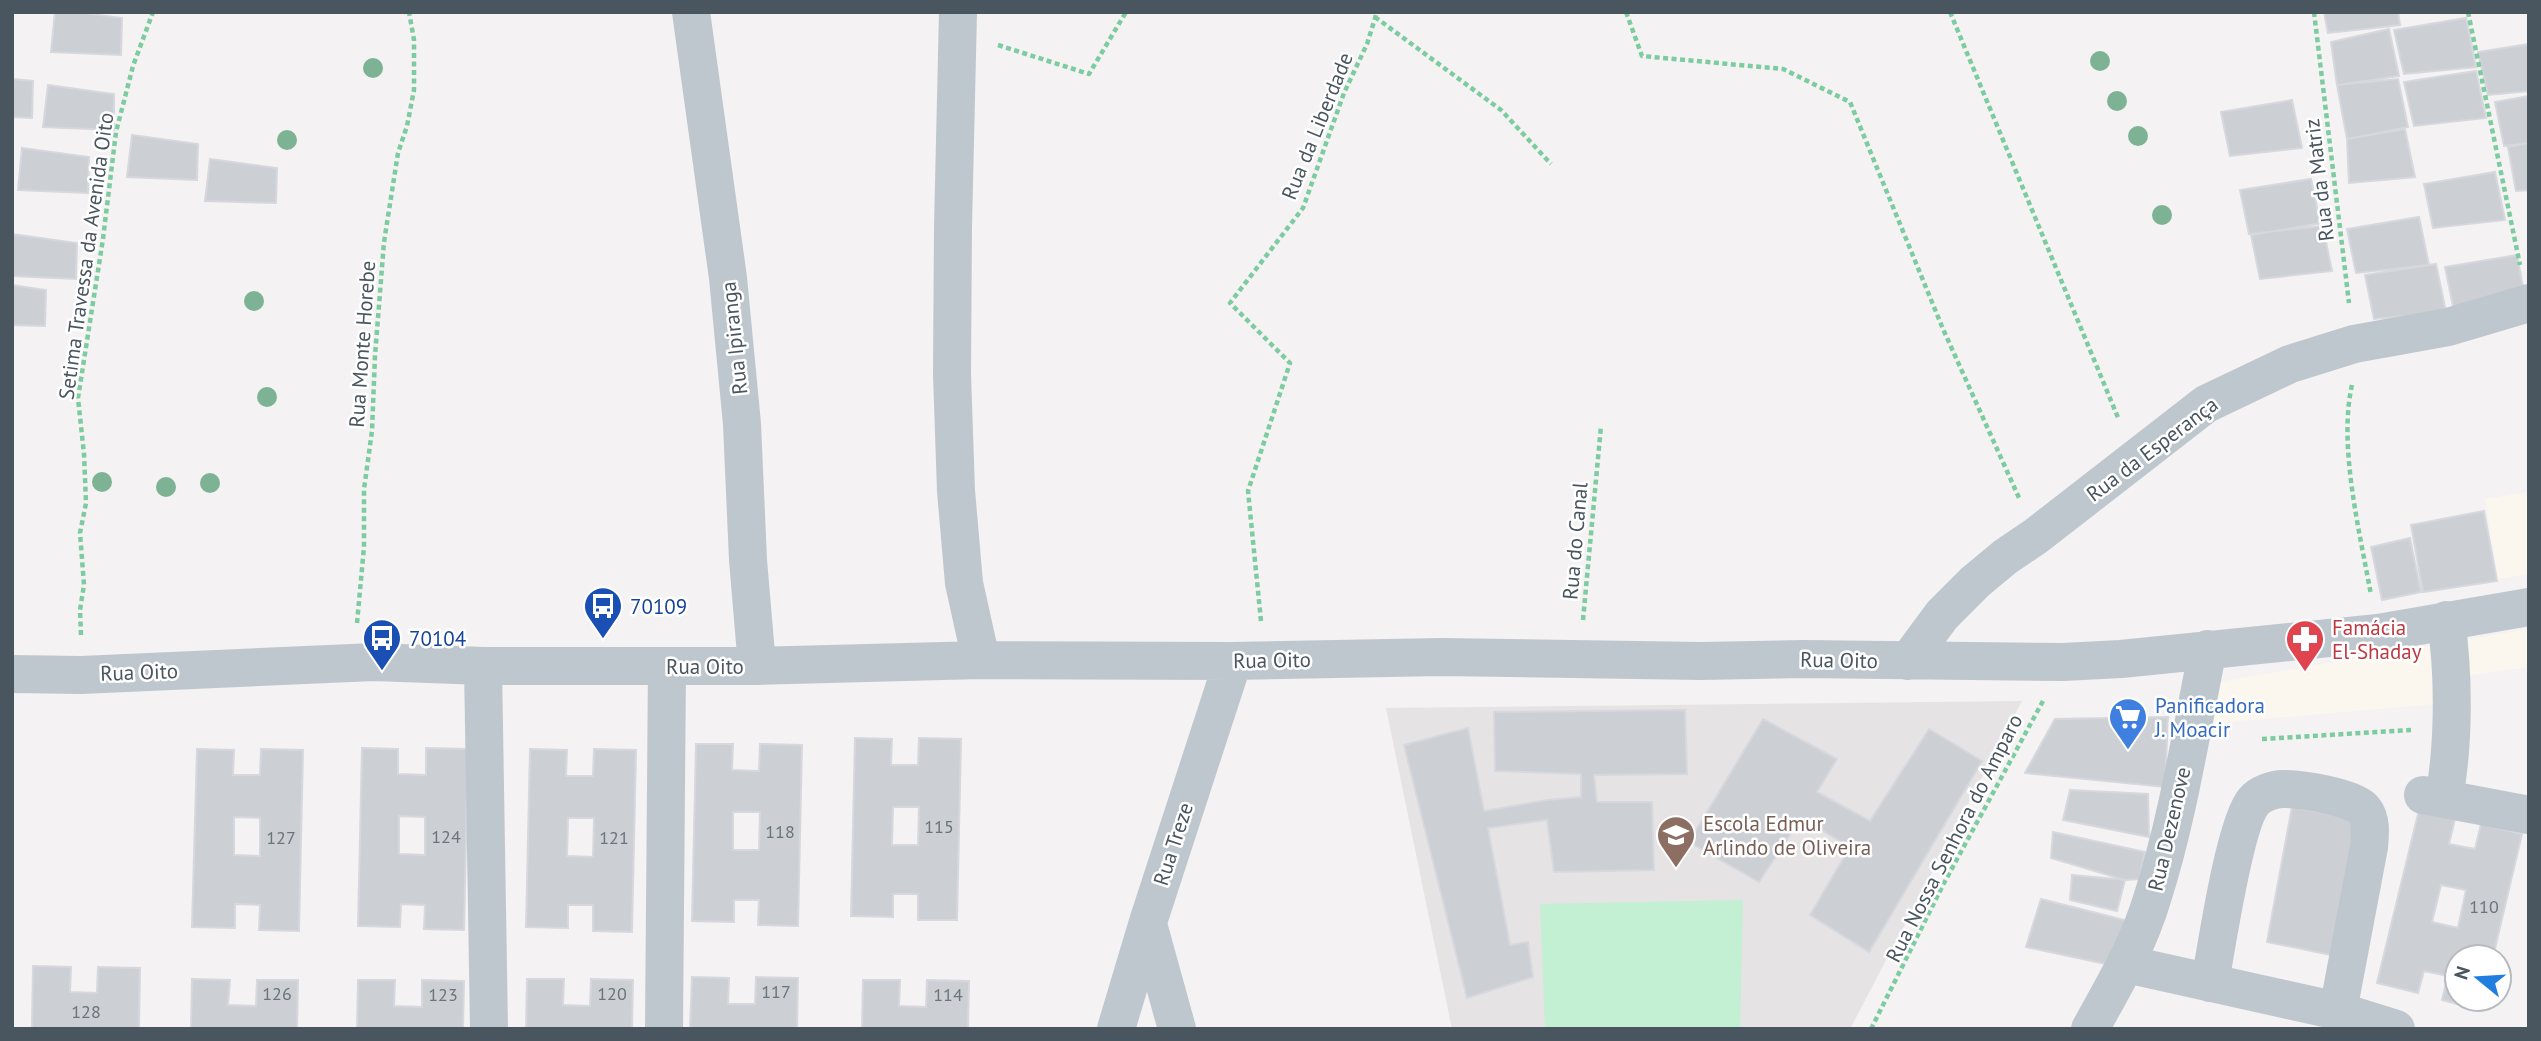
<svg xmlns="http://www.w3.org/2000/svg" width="2541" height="1041" font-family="'PT Sans',sans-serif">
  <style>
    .commercial { fill: #fcf7ee }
    .education { fill: #e5e3e4 }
    .green { fill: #c3efd2 }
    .building { fill: #cccfd4; stroke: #d6d8dd; stroke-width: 2; fill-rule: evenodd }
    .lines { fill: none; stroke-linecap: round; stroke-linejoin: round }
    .path { stroke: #7ccca0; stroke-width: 4.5; stroke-dasharray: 5 3.5; stroke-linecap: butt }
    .minor { stroke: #bec7ce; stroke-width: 38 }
    .tree { fill: #7db394 }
    .labels { text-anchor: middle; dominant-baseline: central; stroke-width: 5; stroke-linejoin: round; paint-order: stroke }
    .number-label { font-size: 18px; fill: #6a747c }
    .street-label { font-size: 21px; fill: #4a565f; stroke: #fff }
    .transit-label { font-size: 21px; fill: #164399; stroke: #fff; text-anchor: start }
    .health-label { font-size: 21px; fill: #be3a42; stroke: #fff; text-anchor: start }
    .shop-label { font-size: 21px; fill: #366cbe; stroke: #fff; text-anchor: start }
    .education-label { font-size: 21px; fill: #785e54; stroke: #fff; text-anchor: start }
  </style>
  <rect width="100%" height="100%" fill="#f4f2f2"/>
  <path class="commercial" d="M 2529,492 L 2529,574 L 2498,579 L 2485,499 Z
    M 2529,629 L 2529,667 L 2457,677 L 2457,641 Z
    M 2429,646 L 2436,704 L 2194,725 L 2201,685 Z"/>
  <path class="education" d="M 2022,701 L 1850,1029 L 1452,1029 L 1386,708 Z"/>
  <path class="green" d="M 1743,900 L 1740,1029 L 1545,1029 L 1540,904 Z"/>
  <path class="building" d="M 55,12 L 77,12 L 122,18 L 121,55 L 51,52 Z
    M 2324,12 L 2398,12 L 2400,25 L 2328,33 Z
    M 2466,18 L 2476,67 L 2404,74 L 2394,30 Z
    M 2389,29 L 2399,76 L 2337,85 L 2331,42 Z
    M 2529,44 L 2529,91 L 2488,95 L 2478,52 Z
    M 2476,71 L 2486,118 L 2414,126 L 2404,82 Z
    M 12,79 L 33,81 L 32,118 L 12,117 Z
    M 2398,79 L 2408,127 L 2347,139 L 2337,85 Z
    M 48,85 L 114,94 L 114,130 L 43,127 Z
    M 2529,96 L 2529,143 L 2504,146 L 2495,102 Z
    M 2292,100 L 2302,148 L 2230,156 L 2221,112 Z
    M 2405,129 L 2415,177 L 2349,183 L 2347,139 Z
    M 132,135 L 198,144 L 197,180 L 127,177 Z
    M 2529,143 L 2529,190 L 2516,191 L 2508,147 Z
    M 22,148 L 89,157 L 88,193 L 18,190 Z
    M 210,159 L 277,168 L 276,203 L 205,201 Z
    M 2495,172 L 2505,220 L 2433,228 L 2424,184 Z
    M 2311,179 L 2321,226 L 2249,234 L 2240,190 Z
    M 2419,217 L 2429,265 L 2356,273 L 2347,229 Z
    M 2322,223 L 2332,271 L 2260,279 L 2251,235 Z
    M 12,234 L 77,243 L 76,279 L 12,276 Z
    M 2517,255 L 2526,303 L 2454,311 L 2445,267 Z
    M 2436,264 L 2446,312 L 2374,319 L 2365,275 Z
    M 12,285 L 46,290 L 45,326 L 12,325 Z
    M 2484,511 L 2497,581 L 2423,592 L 2411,525 Z
    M 2410,538 L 2421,592 L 2382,600 L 2371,547 Z
    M 1685,710 L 1687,774 L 1594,775 L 1597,802 L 1652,802 L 1654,870 L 1554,872 L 1547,820 L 1488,828 L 1510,945 L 1528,942 L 1533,977 L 1467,998 L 1404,745 L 1468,728 L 1484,811 L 1547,800 L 1581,797 L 1581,774 L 1495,771 L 1494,712 Z
    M 2168,717 L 2165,787 L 2025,773 L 2055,719 Z
    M 1763,719 L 1837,759 L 1817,792 L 1870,821 L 1929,729 L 1982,761 L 1869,952 L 1810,915 L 1850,847 L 1801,818 L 1759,882 L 1689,842 Z
    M 855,738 L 892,739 L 891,765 L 918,765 L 919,738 L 961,739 L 957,920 L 918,920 L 918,894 L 893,894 L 893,917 L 851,916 ZM 893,807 L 919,807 L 918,845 L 892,845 Z
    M 696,744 L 733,744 L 732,770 L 759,771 L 760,744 L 802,745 L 798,926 L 758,925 L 759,900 L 734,900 L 734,922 L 692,921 ZM 733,812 L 760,812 L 759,850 L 733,850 Z
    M 362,748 L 398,749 L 398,774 L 426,775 L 426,748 L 468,749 L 464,930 L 424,929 L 425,905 L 401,904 L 400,927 L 358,926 ZM 399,816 L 425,817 L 425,855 L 399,854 Z
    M 197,749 L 234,750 L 233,775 L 260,775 L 261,749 L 303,750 L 299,931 L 259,930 L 260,905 L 235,904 L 235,928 L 192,927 ZM 234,817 L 260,818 L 260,856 L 234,855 Z
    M 530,749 L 567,750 L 566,776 L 593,776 L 594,749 L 636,750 L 632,932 L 593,931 L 593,905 L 568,905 L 568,928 L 526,927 ZM 568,818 L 594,818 L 593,857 L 567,856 Z
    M 2070,790 L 2148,794 L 2149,837 L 2063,820 Z
    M 2292,807 L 2364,820 L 2341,957 L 2267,942 Z
    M 2419,810 L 2455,819 L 2449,844 L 2475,849 L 2481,824 L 2522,834 L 2493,957 L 2457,957 L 2457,999 L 2483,999 L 2480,1010 L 2442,1000 L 2448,976 L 2424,971 L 2418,993 L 2377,983 ZM 2441,885 L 2466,890 L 2458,928 L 2432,922 Z
    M 2053,832 L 2145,852 L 2139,879 L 2125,880 L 2051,858 Z
    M 2072,875 L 2125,880 L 2117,911 L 2070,900 Z
    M 2041,899 L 2132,922 L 2120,967 L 2026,947 Z
    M 33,966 L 71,967 L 70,992 L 97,993 L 98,967 L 140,968 L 139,1029 L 32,1029 Z
    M 692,977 L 729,978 L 728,1004 L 755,1004 L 756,977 L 798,978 L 797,1029 L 690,1029 Z
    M 192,979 L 230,980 L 228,1005 L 256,1006 L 257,980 L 298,980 L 297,1029 L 191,1029 Z
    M 527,979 L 564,979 L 563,1005 L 590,1006 L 591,979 L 633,980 L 632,1029 L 526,1029 Z
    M 358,980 L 395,980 L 394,1006 L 422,1007 L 422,980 L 464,981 L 463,1029 L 357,1029 Z
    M 863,980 L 900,980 L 899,1006 L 926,1007 L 927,980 L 969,981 L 968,1029 L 862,1029 Z"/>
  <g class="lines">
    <path class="path" d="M 1626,12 L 1642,56 L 1783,69 L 1850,102 L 1943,329 L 2020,500
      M 1950,12 L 2119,420
      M 2314,12 L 2349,303
      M 2468,12 L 2520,265
      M 1375,17 L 1501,110 L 1551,164
      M 998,45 L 1089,74 L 1126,12
      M 2352,385 C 2338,446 2360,533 2371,595
      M 1583,620 L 1601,426
      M 1261,621 L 1248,491 L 1290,363 L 1230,303 L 1303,208 L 1344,93 L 1367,44 L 1377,12
      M 357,623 L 364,547 L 364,489 L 372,431 L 375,356 L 384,242 L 398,153 L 407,126 L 414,90 L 414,40 L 409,12
      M 81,635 L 80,610 L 84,585 L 80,533 L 86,503 L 84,454 L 78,398 L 103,239 L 116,132 L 133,66 L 153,12
      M 2262,739 L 2411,730
      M 1871,1029 L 1944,883 L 2043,701"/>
    <path class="minor" d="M 691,12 L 728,278 L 742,424 L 748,560 L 757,666
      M 958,12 L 953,227 L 952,374 L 956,491 L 964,583 L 981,660
      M 1908,661 L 1942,615 L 1975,582 L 2005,557 L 2036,536 L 2206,404 L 2290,364 L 2354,344 L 2448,327 L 2529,303
      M 483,666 L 489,1029
      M 12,674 L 81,675 L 374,662 L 483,666 L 757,666 L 981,660 L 1233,661 L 1441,657 L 1701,661 L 1803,659 L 2063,662 L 2121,659 L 2378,633 L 2529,607
      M 2423,795 L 2529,815
      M 2444,798 C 2454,744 2454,674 2446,620
      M 1148,924 L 1177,1029
      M 2126,964 L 2338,1011 L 2396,1029
      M 2210,983 C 2216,949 2235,822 2254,801 C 2260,794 2273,789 2283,789 C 2301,789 2354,797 2364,810 C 2372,820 2370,835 2369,847 L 2338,1011
      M 664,1029 L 667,666
      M 1116,1029 L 1148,922 L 1233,661
      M 2090,1029 C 2113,987 2138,946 2152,899 C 2178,818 2191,732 2208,649"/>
  </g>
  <g class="tree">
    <circle cx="2100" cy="61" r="10"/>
    <circle cx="373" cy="68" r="10"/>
    <circle cx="2117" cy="101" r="10"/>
    <circle cx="2138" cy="136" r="10"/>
    <circle cx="287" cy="140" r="10"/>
    <circle cx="2162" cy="215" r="10"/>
    <circle cx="254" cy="301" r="10"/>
    <circle cx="267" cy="397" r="10"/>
    <circle cx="102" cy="482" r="10"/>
    <circle cx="210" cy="483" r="10"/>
    <circle cx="166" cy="487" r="10"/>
  </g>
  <defs>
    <symbol id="bus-pin" viewBox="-11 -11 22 30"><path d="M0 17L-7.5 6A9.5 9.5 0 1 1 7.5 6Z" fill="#1a4fb4" stroke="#fff"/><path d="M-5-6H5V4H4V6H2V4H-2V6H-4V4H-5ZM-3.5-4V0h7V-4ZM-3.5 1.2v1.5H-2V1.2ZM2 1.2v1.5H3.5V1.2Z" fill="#fff"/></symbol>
    <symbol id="pharmacy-pin" viewBox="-11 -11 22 30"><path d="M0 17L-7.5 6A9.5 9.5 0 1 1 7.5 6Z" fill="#e0444e" stroke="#fff"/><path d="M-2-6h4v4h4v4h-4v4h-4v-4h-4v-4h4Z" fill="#fff"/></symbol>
    <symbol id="supermarket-pin" viewBox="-11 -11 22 30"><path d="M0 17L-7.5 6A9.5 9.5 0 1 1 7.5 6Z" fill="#3f7fe0" stroke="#fff"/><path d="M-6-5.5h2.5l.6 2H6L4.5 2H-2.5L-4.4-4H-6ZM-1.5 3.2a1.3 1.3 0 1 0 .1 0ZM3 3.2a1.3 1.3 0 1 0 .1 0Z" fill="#fff"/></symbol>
    <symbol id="school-pin" viewBox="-11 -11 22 30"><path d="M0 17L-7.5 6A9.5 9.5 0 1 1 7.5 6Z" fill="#8d6e63" stroke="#fff"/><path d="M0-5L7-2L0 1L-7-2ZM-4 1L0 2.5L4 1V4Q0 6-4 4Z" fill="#fff"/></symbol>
  </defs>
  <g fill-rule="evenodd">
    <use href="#bus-pin" x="581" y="584" width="44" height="60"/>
    <use href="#bus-pin" x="360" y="616" width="44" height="60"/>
    <use href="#pharmacy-pin" x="2283" y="617" width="44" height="60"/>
    <use href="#supermarket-pin" x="2106" y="695" width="44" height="60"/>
    <use href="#school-pin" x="1654" y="813" width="44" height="60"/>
  </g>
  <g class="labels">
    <g class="number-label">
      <text x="939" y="826">115</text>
      <text x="780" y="831">118</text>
      <text x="446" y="836">124</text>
      <text x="281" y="837">127</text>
      <text x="614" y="837">121</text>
      <text x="2484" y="906">110</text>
      <text x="776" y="991">117</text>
      <text x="277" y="993">126</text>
      <text x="612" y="993">120</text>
      <text x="443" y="994">123</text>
      <text x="948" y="994">114</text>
      <text x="86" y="1011">128</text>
    </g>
    <g class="street-label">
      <text transform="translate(1317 126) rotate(-68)">Rua da Liberdade</text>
      <text transform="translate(2319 180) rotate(-97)">Rua da Matriz</text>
      <text transform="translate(86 256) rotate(-82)">Setima Travessa da Avenida Oito</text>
      <text transform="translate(734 338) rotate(-96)">Rua Ipiranga</text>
      <text transform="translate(362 344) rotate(-86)">Rua Monte Horebe</text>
      <text transform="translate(2152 449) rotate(-37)">Rua da Esperança</text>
      <text transform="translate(1575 541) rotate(-85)">Rua do Canal</text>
      <text transform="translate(1272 660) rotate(-1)">Rua Oito</text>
      <text transform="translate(1839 660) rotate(1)">Rua Oito</text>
      <text x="705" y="666">Rua Oito</text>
      <text transform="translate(139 672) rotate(-2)">Rua Oito</text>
      <text transform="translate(2169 829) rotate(-77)">Rua Dezenove</text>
      <text transform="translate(1954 838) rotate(-63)">Rua Nossa Senhora do Amparo</text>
      <text transform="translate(1173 844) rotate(-72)">Rua Treze</text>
    </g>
    <g class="transit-label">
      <text x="630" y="606">70109</text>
      <text x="409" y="638">70104</text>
    </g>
    <g class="health-label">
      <text x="2332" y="627">Famácia<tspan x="2332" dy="24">El-Shaday</tspan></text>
    </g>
    <g class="shop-label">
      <text x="2155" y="705">Panificadora<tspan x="2155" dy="24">J. Moacir</tspan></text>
    </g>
    <g class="education-label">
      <text x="1703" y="823">Escola Edmur<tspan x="1703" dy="24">Arlindo de Oliveira</tspan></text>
    </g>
  </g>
  <rect width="2541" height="1041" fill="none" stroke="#4a565f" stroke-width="28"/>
  <g transform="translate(2478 978) rotate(288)"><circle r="33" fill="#ffffff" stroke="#b7bbbf" stroke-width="2"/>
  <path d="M0-5L12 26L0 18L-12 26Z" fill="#207ee0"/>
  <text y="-10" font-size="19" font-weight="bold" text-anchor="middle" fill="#4a565f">N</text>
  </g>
</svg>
